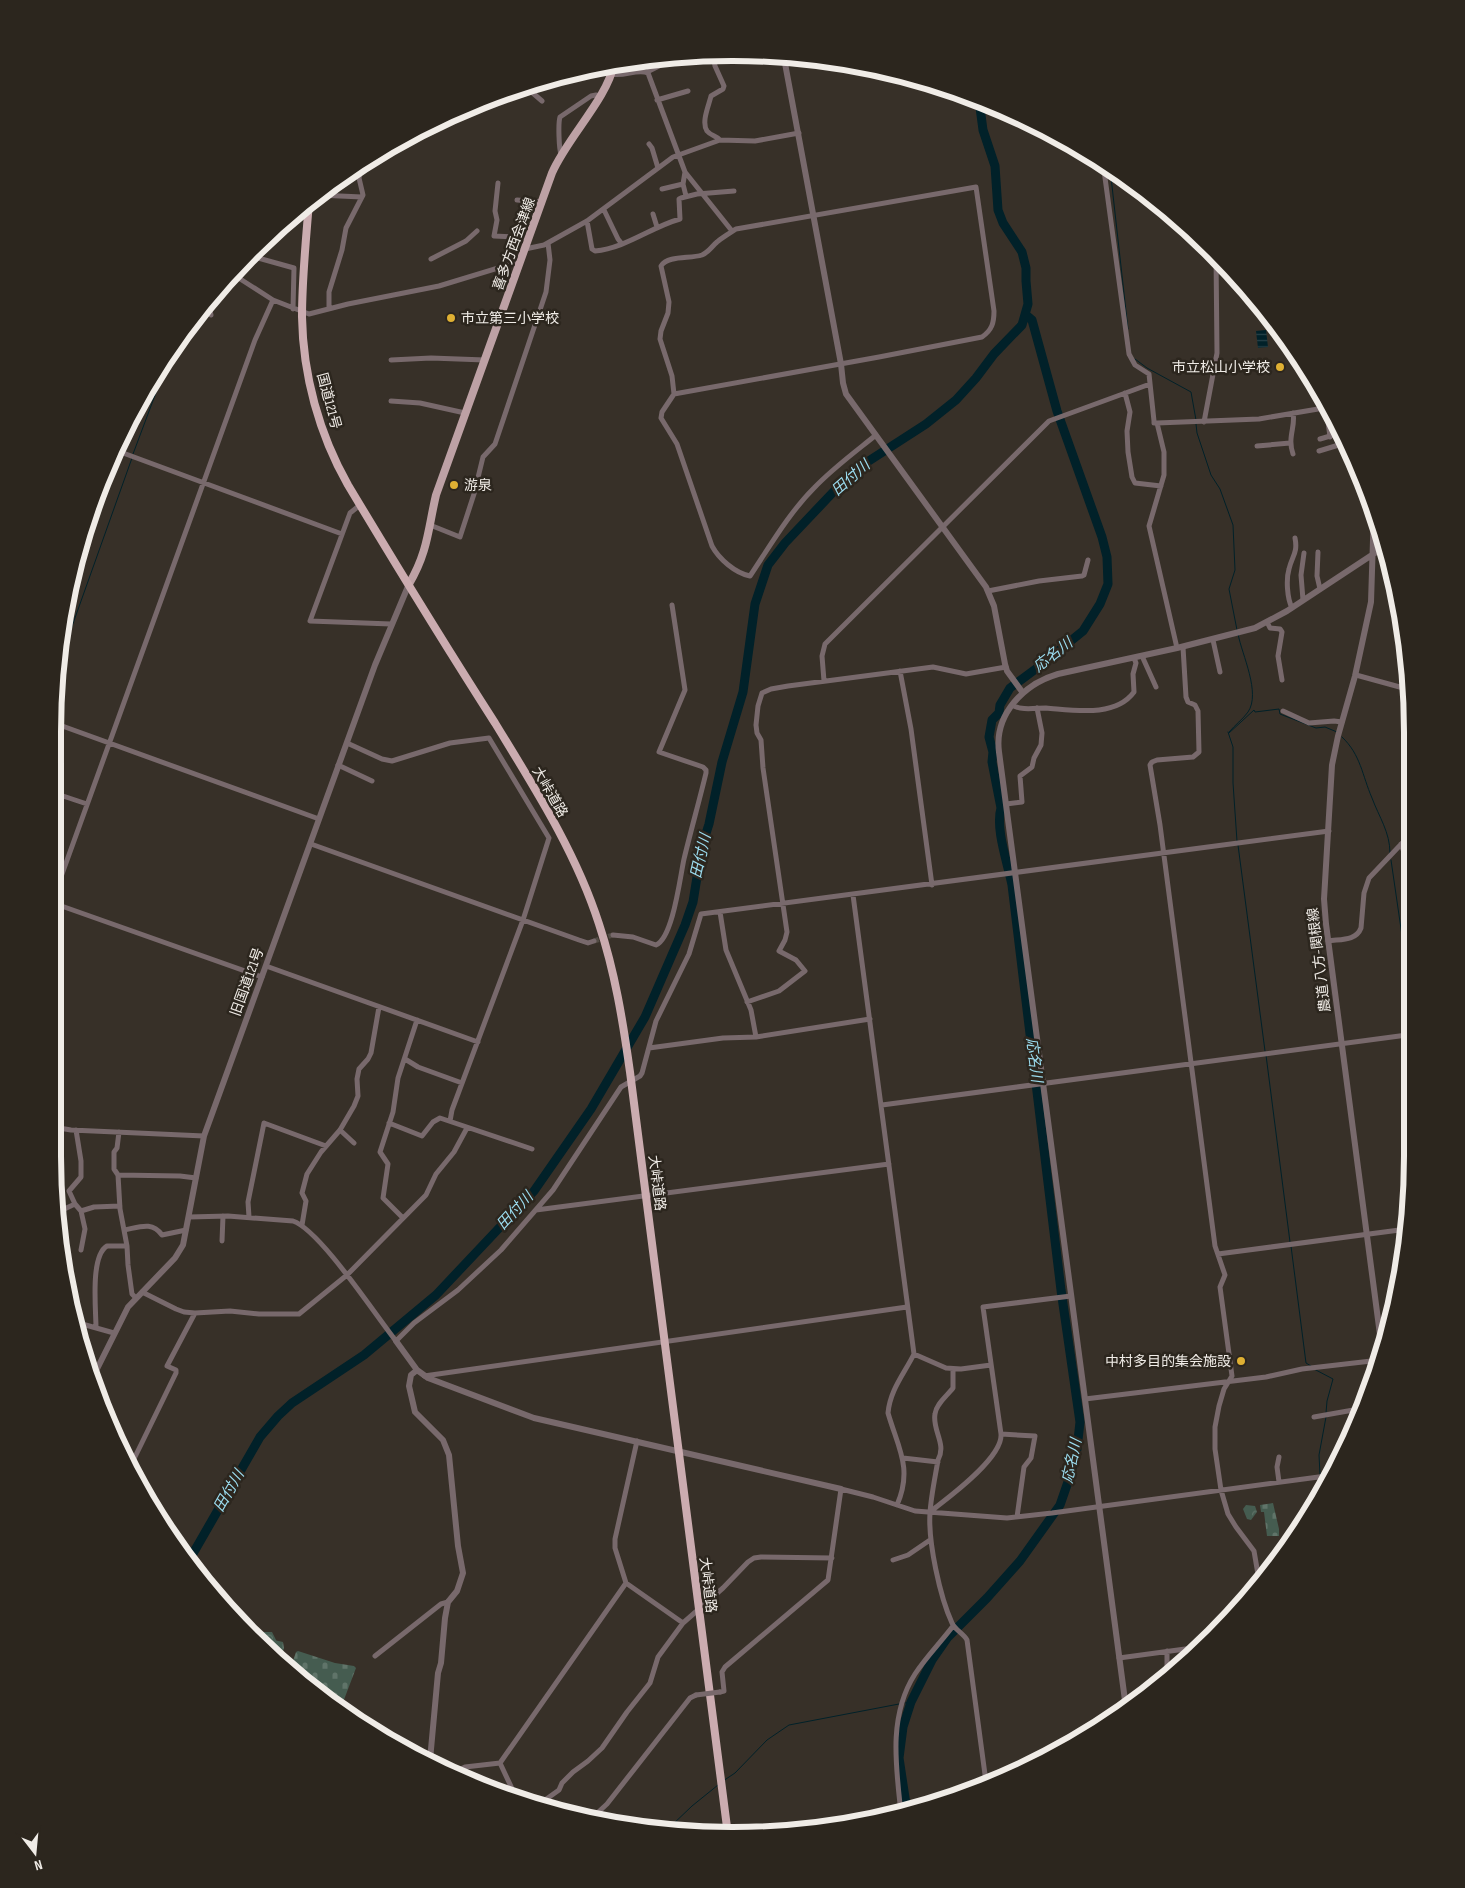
<svg xmlns="http://www.w3.org/2000/svg" width="1465" height="1888" font-family="'Sofia Sans Condensed','Noto Sans JP',sans-serif">
  <style>
    .forest { fill: url(#forest-crowns) }
    .cemetery { fill: url(#cemetery-stones) }
    .water { fill: url(#water-rules) }
    .lines { fill: none; stroke-linecap: round; stroke-linejoin: round }
    .stream { stroke: #012129; stroke-width: 1 }
    .river { stroke: #012129; stroke-width: 9 }
    .minor-tunnel { stroke: #534c45; stroke-width: 5; stroke-dasharray: 5 2.5; stroke-linecap: butt }
    .minor { stroke: #78696c; stroke-width: 5 }
    .tertiary { stroke: #78696c; stroke-width: 6 }
    .primary { stroke: #bda1a5; stroke-width: 8 }
    .trunk { stroke: #cbacb0; stroke-width: 8 }
    .minor-bridge { stroke: #78696c; stroke-width: 5 }
    .poi-dot { fill: #dfb033; stroke: #2c261e; stroke-width: 2 }
    .labels { text-anchor: middle; dominant-baseline: central; stroke-width: 5; stroke-linejoin: round; paint-order: stroke }
    .street-label { font-size: 14px; fill: #f0ece7; stroke: #2c261e }
    .poi-label { font-size: 14px; fill: #f0ece7; stroke: #2c261e; text-anchor: start }
    .water-label { font-size: 15px; font-style: italic; fill: #9bdcef; stroke: #2c261e }
    .rim { fill: none; stroke: #f0ece7; stroke-width: 6 }
  </style>
  <defs>
    <pattern id="forest-crowns" width="20" height="18" patternUnits="userSpaceOnUse" patternTransform="scale(1.25)"><rect width="20" height="18" fill="#455c50"/><path d="M2 6a3 3 0 1 1 6 0M12 15a3 3 0 1 1 6 0" fill="none" stroke="#607469"/></pattern>
    <pattern id="cemetery-stones" width="16" height="16" patternUnits="userSpaceOnUse" patternTransform="scale(1.25)"><rect width="16" height="16" fill="#455c50"/><path d="M2 7V4a2 2 0 0 1 4 0v3zM10 15v-3a2 2 0 0 1 4 0v3z" fill="#607469"/></pattern>
    <pattern id="water-rules" width="6" height="5" patternUnits="userSpaceOnUse" patternTransform="scale(1.25)"><rect width="6" height="5" fill="#012129"/><path d="M0 2.5h6" fill="none" stroke="#264148"/></pattern>
  </defs>
  <rect width="100%" height="100%" fill="#373028"/>
  <path class="forest" d="M 1246,1505 L 1255,1506 L 1257,1512 L 1251,1520 L 1247,1519 L 1243,1509 Z
    M 256,1632 L 272,1632 L 282,1652 L 283,1661 L 252,1637 Z"/>
  <path class="cemetery" d="M 1273,1503 L 1279,1529 L 1279,1536 L 1267,1536 L 1264,1512 L 1261,1512 L 1260,1505 Z
    M 269,1639 L 283,1642 L 284,1648 L 281,1659 L 261,1643 Z
    M 298,1651 L 335,1663 L 354,1666 L 356,1668 L 342,1705 L 291,1667 L 296,1652 Z"/>
  <path class="water" d="M 1266,330 L 1268,347 L 1258,348 L 1256,331 Z"/>
  <g class="lines">
    <path class="stream" d="M 1110,167 L 1110,173
      M 1111,177 L 1128,329
      M 189,326 L 202,324 L 205,321 L 204,307
      M 1135,359 L 1147,368 L 1191,392 L 1196,420
      M 1196,424 L 1197,433 L 1211,475 L 1220,489 L 1233,525 L 1235,570 L 1229,589 L 1237,630
      M 133,454 L 169,358
      M 60,660 L 132,458
      M 1228,732 L 1233,747 L 1233,783 L 1237,841
      M 1229,732 C 1235,725 1243,719 1248,712 C 1261,693 1242,655 1238,634
      M 1229,733 L 1254,710 L 1255,712 L 1279,709 L 1280,714 L 1316,728 L 1325,727 L 1337,732
      M 1342,737 C 1361,755 1362,775 1372,798 C 1379,817 1390,832 1390,853
      M 1238,845 L 1265,1051
      M 1391,860 L 1407,970
      M 1266,1055 L 1290,1242
      M 1291,1246 L 1306,1363 L 1311,1366
      M 1314,1369 L 1333,1379 L 1327,1401 L 1326,1413
      M 1320,1474 L 1319,1455 L 1326,1417
      M 1321,1478 L 1322,1485
      M 905,1703 L 911,1702
      M 723,1781 L 735,1773 L 767,1740 L 789,1725 L 899,1704
      M 670,1827 L 692,1806 L 718,1785"/>
    <path class="river" d="M 191,1557 L 260,1437 L 278,1416 L 292,1403 L 364,1355 L 436,1295 L 534,1191 L 591,1109 L 645,1017 L 685,925 L 693,902 L 702,846 L 709,824 L 722,762 L 743,692 L 755,604 L 768,565 L 785,543 L 838,487 L 861,466 L 926,424 L 956,400 L 976,378 L 994,354 L 1022,325 L 1028,304 L 1026,281 L 1026,268 L 1022,252 L 1003,223 L 998,210 L 995,166 L 983,130 L 979,100
      M 907,1811 L 899,1758 L 903,1727 L 911,1702 L 932,1660 L 948,1637 L 987,1598 L 1020,1561 L 1060,1505 L 1069,1479 L 1077,1449 L 1080,1422 L 1061,1290 L 1012,885 C 1008,864 995,829 1001,808 L 992,762 L 993,752 L 989,737 L 992,720 L 999,713 L 1000,705 L 1010,688 L 1041,665 L 1083,631 L 1100,604 L 1108,584 L 1107,557 L 1102,537 L 1057,411 L 1032,320 L 1026,315"/>
    <path class="minor-tunnel" d="M 594,941 L 613,935"/>
    <path class="minor" d="M 713,54 L 715,66 L 724,86 L 723,89 L 711,96 C 709,105 701,122 707,131 C 711,136 717,136 720,140
      M 647,72 L 675,58
      M 612,74 C 624,77 638,68 648,73 L 685,172 L 732,231
      M 527,88 L 542,101
      M 657,100 L 688,91
      M 401,142 L 402,143
      M 649,144 L 652,148 L 658,168
      M 561,154 C 559,149 558,123 560,117 L 591,96 L 596,95 L 600,96
      M 1103,163 L 1129,354 L 1135,365 L 1149,374 L 1154,421 L 1154,423 L 1157,423 L 1164,452 L 1164,475 L 1149,526 L 1177,648
      M 685,172 L 683,184 L 686,196
      M 1106,175 L 1118,173
      M 498,183 L 495,211 L 497,220 L 494,236 L 518,237 L 528,240
      M 662,189 L 683,184
      M 318,195 L 362,197
      M 517,200 L 542,202
      M 604,210 L 618,239 L 622,244
      M 653,214 L 657,227
      M 587,221 L 592,249 L 595,251 C 626,248 651,227 680,219 L 679,199 L 681,198 L 697,194 L 734,191
      M 525,249 L 544,245 L 587,221 L 673,157 L 720,140 L 755,141 L 799,133
      M 251,256 L 294,268 L 293,309
      M 431,259 L 466,241 L 477,231
      M 234,275 L 273,300 L 309,314 L 348,304 L 439,286 L 511,264 L 520,263
      M 208,302 L 211,315
      M 329,308 L 329,292 L 342,250 L 346,228 L 363,195 L 359,178 L 362,163
      M 391,360 L 431,358 L 485,360
      M 1125,393 L 1130,412 L 1127,431 L 1128,452 L 1132,477 L 1135,483 L 1161,486
      M 674,394 L 879,357 L 982,337 C 992,330 994,323 994,311 L 976,187 L 736,229 C 734,230 719,240 717,242 C 711,247 709,252 702,255 C 690,259 668,255 661,266 L 669,302 L 668,313 L 661,331 L 660,339 L 672,376 L 674,394 L 662,412 L 661,418 L 677,444 L 712,546 C 719,559 735,573 750,576 C 770,546 789,513 814,488 C 833,468 855,452 876,435
      M 391,401 L 420,403 L 465,413
      M 1327,414 L 1330,437
      M 1204,422 L 1217,353 L 1216,255
      M 1157,423 L 1259,419 L 1324,408
      M 1320,439 L 1337,434
      M 1257,446 L 1290,443
      M 115,450 L 342,534
      M 1319,451 L 1342,444
      M 1293,454 C 1287,437 1296,426 1293,413
      M 360,505 L 350,513 L 310,621 L 391,624
      M 430,525 L 460,537 L 474,494 L 483,457 L 495,444 L 546,292 L 550,260 L 548,243
      M 1318,552 L 1317,576 L 1320,589
      M 988,591 L 1039,581 L 1082,576 L 1084,575 L 1088,560
      M 1303,600 L 1301,575 L 1304,553
      M 1292,608 C 1287,598 1286,579 1289,569 C 1292,556 1298,553 1295,538
      M 1267,622 L 1270,628 L 1280,629 L 1282,632 L 1278,656 L 1282,680
      M 1213,640 L 1220,672
      M 1183,647 L 1186,697 L 1188,702 L 1195,705 L 1198,711 L 1199,752 L 1193,757 L 1157,760 L 1152,762 L 1150,765 L 1160,825 L 1215,1246 L 1225,1275 L 1220,1287 L 1232,1376 L 1224,1389 L 1219,1406 L 1215,1427 L 1215,1449 L 1221,1490 L 1228,1514 L 1236,1527 L 1254,1551 L 1259,1580
      M 1142,656 L 1156,687
      M 900,671 L 911,729 L 932,885
      M 1356,675 L 1407,689
      M 824,681 L 822,656 L 825,644 L 1049,421 L 1150,384
      M 1012,705 C 1021,711 1036,708 1046,708 C 1073,710 1115,718 1134,692 L 1133,674 L 1136,663 L 1134,658
      M 1283,711 L 1309,723 L 1334,721 L 1342,722
      M 54,723 L 319,819
      M 347,743 L 382,759 L 392,761 L 450,743 L 489,738 L 549,838 L 523,920 L 452,1110 L 450,1121
      M 338,765 L 372,781
      M 54,793 L 87,804
      M 1006,804 L 1022,802 L 1020,776 L 1032,767 L 1034,758 L 1041,745 L 1042,733 L 1037,708
      M 311,844 L 579,940 L 588,943 L 594,941
      M 1401,844 L 1407,860
      M 853,895 L 914,1354 C 904,1374 890,1390 888,1413 C 898,1448 913,1468 897,1505
      M 53,899 L 255,340 L 273,300
      M 53,903 L 262,977
      M 720,912 L 726,950 L 751,1010 L 756,1037
      M 613,935 L 633,937 L 656,945 C 673,938 680,877 684,859 C 691,830 699,802 706,773 L 706,770 L 703,767 L 659,752 L 685,690 L 672,605
      M 1328,941 C 1341,939 1356,941 1361,928 L 1364,893 L 1369,878 L 1407,838
      M 266,966 L 478,1042
      M 747,1002 L 779,991 L 805,971 L 796,960 L 779,951 L 785,940 L 787,932 L 763,768 L 761,740 L 757,733 L 756,725 L 758,706 L 762,693 L 771,689 L 788,686 L 933,667 L 966,674 L 1006,667
      M 649,1048 L 723,1038 L 756,1037 L 870,1019
      M 405,1059 L 418,1067 L 462,1083
      M 882,1105 L 1407,1035
      M 389,1123 L 422,1136 L 433,1122 L 440,1118 L 532,1149
      M 53,1127 L 71,1130 L 204,1136
      M 340,1130 L 354,1143
      M 119,1132 L 117,1148 L 114,1152 L 114,1169 L 118,1175 L 120,1209 L 127,1246 L 128,1265 L 132,1294 L 136,1298
      M 118,1175 L 180,1176 L 196,1178
      M 75,1204 L 81,1211 L 94,1207 L 120,1206
      M 536,1210 L 889,1164
      M 60,1211 L 75,1204 L 69,1191 L 81,1177 L 81,1161 L 76,1130
      M 189,1217 L 228,1216 L 293,1221 C 320,1230 376,1316 396,1341 L 414,1323 L 458,1290 L 501,1250 L 553,1190 L 621,1087 L 640,1076 L 642,1073 L 656,1021 L 689,954 L 701,914 L 1329,831
      M 249,1217 L 248,1202 L 264,1123 L 326,1146
      M 403,1218 L 383,1198 L 388,1164 L 380,1152 L 393,1112 L 398,1078 L 417,1020
      M 302,1225 L 306,1201 L 302,1193 L 307,1174 L 321,1152 L 340,1130 L 354,1106 L 358,1096 L 357,1079 L 359,1069 L 368,1059 L 371,1053 L 379,1007
      M 124,1230 C 140,1227 152,1221 162,1235 L 186,1230
      M 222,1241 L 223,1216
      M 81,1250 L 85,1229 L 81,1211
      M 1218,1254 L 1407,1229
      M 142,1292 L 176,1309 L 184,1312 L 195,1313 L 230,1311 L 259,1314 L 299,1314 L 347,1275 L 426,1195 L 436,1174 L 454,1152 L 467,1128
      M 75,1322 L 114,1333
      M 96,1328 C 96,1310 90,1256 107,1246 L 127,1246
      M 914,1354 L 946,1368 L 961,1369 L 991,1365
      M 953,1369 L 953,1388 C 947,1396 936,1404 935,1414 C 932,1430 947,1444 938,1460 C 935,1478 931,1496 930,1513 C 928,1542 940,1597 952,1623 C 955,1630 963,1633 967,1640 L 986,1782
      M 424,1376 L 907,1307
      M 1085,1399 L 1266,1377 L 1302,1369 L 1380,1360
      M 1314,1417 L 1359,1409
      M 637,1441 L 615,1539 L 615,1548 L 626,1583 L 683,1623
      M 903,1458 L 938,1462
      M 131,1465 L 176,1373 L 176,1370 L 167,1366 L 195,1313
      M 1279,1482 L 1277,1467 L 1279,1457
      M 932,1512 L 935,1508 C 952,1495 1003,1457 1001,1434
      M 1017,1517 L 1024,1467 L 1031,1458 L 1035,1436 L 1001,1434 L 983,1307 L 1071,1296
      M 893,1560 L 908,1555 L 930,1540
      M 375,1656 L 441,1604 L 448,1602
      M 1119,1658 L 1200,1647
      M 1167,1674 L 1167,1651
      M 720,1692 L 724,1691 L 722,1672 L 725,1667 L 828,1580 L 841,1489 L 873,1497 L 915,1511 L 1007,1518 L 1052,1513 L 1326,1476
      M 500,1763 L 626,1583
      M 500,1763 L 515,1795
      M 457,1771 L 465,1767 L 500,1763
      M 538,1805 L 559,1790 L 562,1783 L 573,1772 L 588,1761 L 602,1748 L 627,1712 L 650,1683 L 658,1657 L 683,1623 L 723,1588 L 748,1562 L 754,1558 L 761,1557 L 832,1558
      M 901,1813 C 896,1767 888,1716 915,1674 C 926,1657 941,1642 953,1626
      M 593,1817 L 607,1804 L 690,1698 L 696,1695"/>
    <path class="tertiary" d="M 784,58 L 841,364 L 843,383 L 846,394 L 986,587 L 994,606 L 1005,664 L 1007,671 L 1023,693
      M 1374,509 L 1371,602 L 1355,676 L 1338,736 L 1332,765 L 1324,899 L 1326,924 L 1382,1350
      M 396,1341 L 417,1370 L 428,1378 L 534,1418 L 841,1489
      M 417,1370 L 411,1375 L 409,1386 L 415,1412 L 443,1440 L 449,1455 L 458,1546 L 463,1573 L 457,1591 L 448,1602 L 445,1618 L 441,1663 L 438,1673 L 430,1760
      M 94,1375 L 128,1307 L 175,1258 L 183,1245 L 204,1136 L 375,665 L 409,584
      M 1126,1708 L 999,752 C 994,714 1024,684 1058,674 L 1177,648 L 1255,628 L 1287,611 L 1384,547"/>
    <path class="primary" d="M 409,584 C 428,552 428,529 436,495 L 552,173 C 567,138 607,99 614,64"/>
    <path class="trunk" d="M 309,202 C 306,240 302,278 302,317 C 303,375 319,434 348,485 C 396,565 445,645 495,723 C 534,787 576,852 599,924 C 615,972 623,1022 630,1072 L 728,1835"/>
    <path class="minor-bridge" d="M 696,1695 L 720,1692"/>
  </g>
  <g class="poi-dot">
    <circle cx="451" cy="318" r="5"/>
    <circle cx="1280" cy="367" r="5"/>
    <circle cx="454" cy="485" r="5"/>
    <circle cx="1241" cy="1361" r="5"/>
  </g>
  <g class="labels">
    <g class="street-label">
      <text transform="translate(514 244) rotate(-70)">喜多方西会津線</text>
      <text transform="translate(329 401) rotate(75)">国道121号</text>
      <text transform="translate(550 792) rotate(60)">大峠道路</text>
      <text transform="translate(1319 960) rotate(-97)">農道 八方-関根線</text>
      <text transform="translate(247 982) rotate(-70)">旧国道121号</text>
      <text transform="translate(657 1183) rotate(83)">大峠道路</text>
      <text transform="translate(708 1585) rotate(83)">大峠道路</text>
    </g>
    <g class="poi-label">
      <text x="461" y="318">市立第三小学校</text>
      <text x="1270" y="367" text-anchor="end">市立松山小学校</text>
      <text x="464" y="485">游泉</text>
      <text x="1231" y="1361" text-anchor="end">中村多目的集会施設</text>
    </g>
    <g class="water-label">
      <text transform="translate(851 478) rotate(-41)">田付川</text>
      <text transform="translate(1053 655) rotate(-38)">応名川</text>
      <text transform="translate(701 856) rotate(-77)">田付川</text>
      <text transform="translate(1034 1060) rotate(83)">応名川</text>
      <text transform="translate(515 1211) rotate(-47)">田付川</text>
      <text transform="translate(1072 1461) rotate(-78)">応名川</text>
      <text transform="translate(229 1491) rotate(-60)">田付川</text>
    </g>
  </g>
  <path d="M0 0H1465V1888H0ZM732 61H733A671 671 0 0 1 1404 732V1156A671 671 0 0 1 733 1827H732A671 671 0 0 1 61 1156V732A671 671 0 0 1 732 61Z" fill="#2c261e" fill-rule="evenodd"/>
  <path class="rim" d="M732 61H733A671 671 0 0 1 1404 732V1156A671 671 0 0 1 733 1827H732A671 671 0 0 1 61 1156V732A671 671 0 0 1 732 61Z"/>
  <g transform="translate(35 1853) rotate(164)" stroke="#2c261e" stroke-width="4" paint-order="stroke">
  <path d="M0-4L9 19L0 12L-9 19Z" fill="#f0ece7"/>
  <text y="-8" font-size="14" font-weight="bold" text-anchor="middle" fill="#f0ece7">N</text>
  </g>
</svg>
